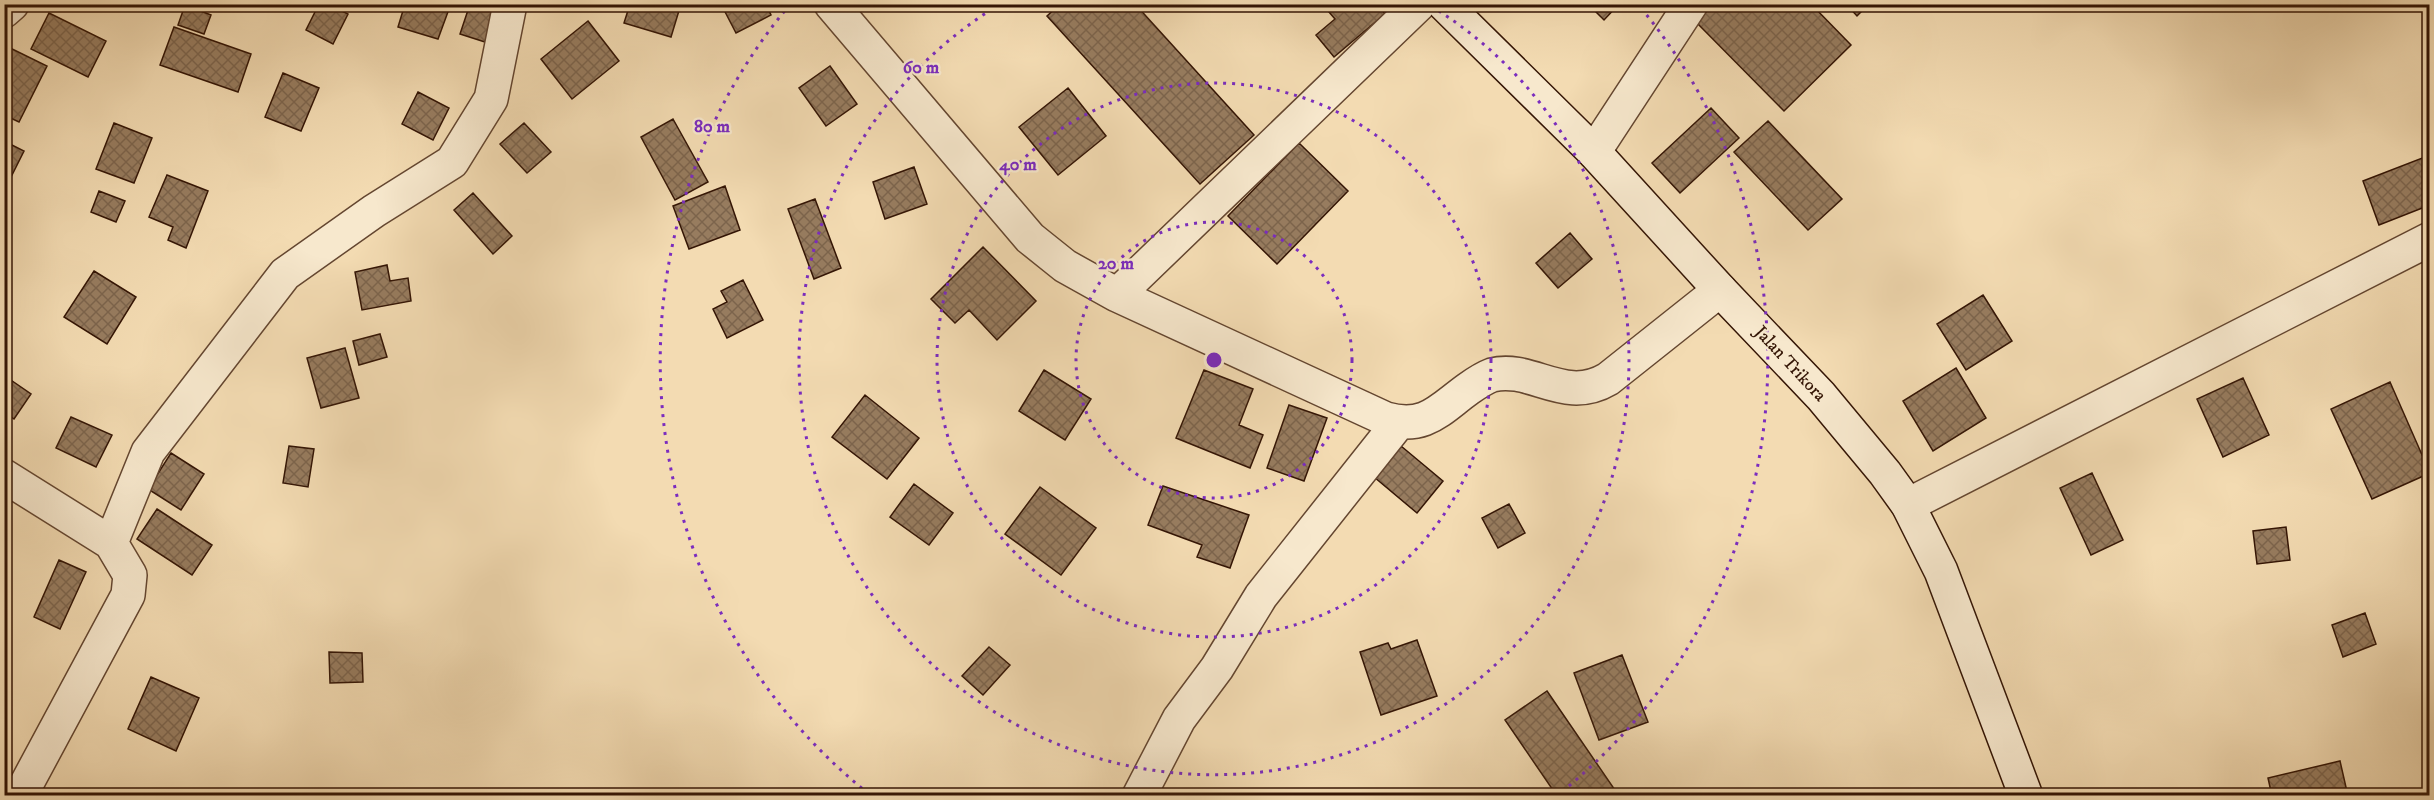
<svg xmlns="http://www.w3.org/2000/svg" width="2434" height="800" font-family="'IM FELL DW Pica',serif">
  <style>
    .building { fill: url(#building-cross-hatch); stroke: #341505; stroke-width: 1.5 }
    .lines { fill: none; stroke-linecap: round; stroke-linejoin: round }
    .street-casing { stroke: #644630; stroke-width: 36 }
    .secondary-casing { stroke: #341505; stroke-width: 36 }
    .street { stroke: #f7e8cd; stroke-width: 33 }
    .secondary { stroke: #f7e8cd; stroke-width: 33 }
    .ring { fill: none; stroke: #7b2cbf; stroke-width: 3; stroke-dasharray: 3 6 }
    .labels { text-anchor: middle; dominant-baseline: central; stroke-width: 4.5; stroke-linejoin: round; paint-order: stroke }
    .street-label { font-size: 18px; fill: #341505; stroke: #f7e8cd }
    .centre { fill: #7b2cbf; stroke: #f7e8cd; stroke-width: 3 }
    .ring-label { font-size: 18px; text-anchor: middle; font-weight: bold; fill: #7b2cbf; stroke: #f7e8cd; stroke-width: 4.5; stroke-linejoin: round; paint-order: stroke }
  </style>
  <defs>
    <pattern id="building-cross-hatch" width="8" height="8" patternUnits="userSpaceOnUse" patternTransform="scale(1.5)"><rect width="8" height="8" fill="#977c5f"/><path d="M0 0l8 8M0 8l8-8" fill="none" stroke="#7c644c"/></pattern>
  </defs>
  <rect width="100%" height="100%" fill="#f3dbb2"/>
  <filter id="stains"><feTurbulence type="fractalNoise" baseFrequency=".00333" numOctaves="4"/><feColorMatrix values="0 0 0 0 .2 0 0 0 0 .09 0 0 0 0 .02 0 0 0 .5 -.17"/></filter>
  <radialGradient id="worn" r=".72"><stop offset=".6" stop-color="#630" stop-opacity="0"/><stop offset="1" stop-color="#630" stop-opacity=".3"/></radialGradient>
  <path class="building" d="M 319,4 L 328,4 L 348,14 L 333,44 L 306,30 Z
    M 405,4 L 433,4 L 449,9 L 438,39 L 398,27 Z
    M 470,4 L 498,5 L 485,42 L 460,34 Z
    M 630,4 L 681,4 L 671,37 L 624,23 Z
    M 721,4 L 766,4 L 771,15 L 736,33 Z
    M 1060,4 L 1135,4 L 1254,135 L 1200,184 L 1047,16 Z
    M 1322,4 L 1377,4 L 1385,14 L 1334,57 L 1316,35 L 1335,19 Z
    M 1588,4 L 1619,4 L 1604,20 Z
    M 1714,4 L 1811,4 L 1851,45 L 1784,111 L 1696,22 Z
    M 1846,4 L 1869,4 L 1857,16 Z
    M 185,5 L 211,15 L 204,34 L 178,25 Z
    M 49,13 L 106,41 L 88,77 L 31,49 Z
    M 588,21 L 619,61 L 572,99 L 541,59 Z
    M 174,27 L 251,54 L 238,92 L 160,65 Z
    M 4,45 L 47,66 L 19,122 L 4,115 Z
    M 830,66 L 857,104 L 826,126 L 799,88 Z
    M 283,73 L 319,88 L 301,131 L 265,117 Z
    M 1068,88 L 1106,136 L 1058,175 L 1019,127 Z
    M 418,92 L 449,108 L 433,140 L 402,124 Z
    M 1711,108 L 1739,138 L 1680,193 L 1652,163 Z
    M 673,119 L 708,182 L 675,200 L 641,137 Z
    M 1768,121 L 1842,199 L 1808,230 L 1734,152 Z
    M 114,123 L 152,138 L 134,183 L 96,169 Z
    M 524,123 L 551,152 L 527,173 L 500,144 Z
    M 4,141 L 24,151 L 6,187 L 4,186 Z
    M 1299,143 L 1348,191 L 1277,264 L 1228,216 Z
    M 2430,155 L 2430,205 L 2379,225 L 2363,181 Z
    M 914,167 L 927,204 L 885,219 L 873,182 Z
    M 167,175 L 208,191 L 186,248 L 168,240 L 173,227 L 149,217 Z
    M 725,186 L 740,230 L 689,249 L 673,206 Z
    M 99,191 L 125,201 L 116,222 L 91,212 Z
    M 473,193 L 512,236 L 493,254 L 454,210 Z
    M 815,199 L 841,268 L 814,279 L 788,209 Z
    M 1570,233 L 1592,259 L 1558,288 L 1536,263 Z
    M 983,247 L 1036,301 L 997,340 L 969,310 L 955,323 L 931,299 Z
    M 387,265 L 390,281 L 408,278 L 411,301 L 362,310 L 355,272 Z
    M 94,271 L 136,297 L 107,344 L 64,317 Z
    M 743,280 L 763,320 L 727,338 L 713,309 L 727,302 L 721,291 Z
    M 1983,295 L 2012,341 L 1966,370 L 1937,324 Z
    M 380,334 L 387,357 L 359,365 L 353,341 Z
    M 345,348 L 359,398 L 321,408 L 307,358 Z
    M 1956,368 L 1986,418 L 1933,451 L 1903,401 Z
    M 1044,370 L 1091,399 L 1065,440 L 1019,411 Z
    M 1204,370 L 1253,389 L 1239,425 L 1263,435 L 1250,468 L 1176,438 Z
    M 5,376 L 31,394 L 14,419 L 4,412 Z
    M 2243,378 L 2269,435 L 2223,457 L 2197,399 Z
    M 2390,382 L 2430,473 L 2372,499 L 2331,409 Z
    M 865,395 L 919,438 L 887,479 L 832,437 Z
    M 1289,405 L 1327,418 L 1304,481 L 1267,468 Z
    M 71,417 L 112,435 L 96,467 L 56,448 Z
    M 289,446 L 314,449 L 308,487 L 283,483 Z
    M 1401,446 L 1443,481 L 1417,513 L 1374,477 Z
    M 171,453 L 204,474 L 181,510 L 148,489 Z
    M 2092,473 L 2123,540 L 2091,555 L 2060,488 Z
    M 914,484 L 953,513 L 929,545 L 890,517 Z
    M 1163,486 L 1249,515 L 1230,568 L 1197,557 L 1202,545 L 1148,525 Z
    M 1040,487 L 1096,528 L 1061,575 L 1005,534 Z
    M 1509,504 L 1525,533 L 1498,548 L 1482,518 Z
    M 157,509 L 212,545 L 192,575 L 137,539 Z
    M 2286,527 L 2290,560 L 2257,564 L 2253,531 Z
    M 59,560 L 86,572 L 60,629 L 34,617 Z
    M 2365,613 L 2376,644 L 2343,657 L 2332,625 Z
    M 1417,640 L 1437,696 L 1381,715 L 1360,652 L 1388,643 L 1391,649 Z
    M 989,647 L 1010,665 L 983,695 L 962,676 Z
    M 329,652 L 362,653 L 363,682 L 330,683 Z
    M 1622,655 L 1648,722 L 1599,740 L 1574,673 Z
    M 151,677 L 199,698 L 176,751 L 128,729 Z
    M 1547,691 L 1617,793 L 1613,796 L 1557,796 L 1505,720 Z
    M 2340,761 L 2348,796 L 2272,796 L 2268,778 Z"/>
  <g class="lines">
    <defs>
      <path id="street" d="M 831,4 L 1030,238 L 1065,266 L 1117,295 L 1386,419 C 1425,430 1439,410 1468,389 C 1475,384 1484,378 1492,375 C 1532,365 1564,405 1608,379 L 1720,290
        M 4,11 L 12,4
        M 1594,152 L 1691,4
        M 1117,295 L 1419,4
        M 4,476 L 111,543 L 130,575 L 128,595 L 20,796
        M 1908,505 L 2430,239
        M 111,543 L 148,452 L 285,274 L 374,211 L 452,162 L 491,99 L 510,4
        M 1139,796 L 1179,719 L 1217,668 L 1261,596 L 1399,422"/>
      <path id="secondary" d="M 1444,4 L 1594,152 L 1720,290 L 1821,396 L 1885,473 L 1908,505 L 1941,571 L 2026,796"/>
    </defs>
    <use href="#street" class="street-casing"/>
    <use href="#secondary" class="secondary-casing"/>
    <use href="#street" class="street"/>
    <use href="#secondary" class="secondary"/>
  </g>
  <g class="ring">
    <circle cx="1214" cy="360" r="138"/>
    <circle cx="1214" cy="360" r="277"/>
    <path d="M1431 6A415 415 0 1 1 997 6"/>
    <path d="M869 794A554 554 0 0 1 787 8M1641 8A554 554 0 0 1 1559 794"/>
  </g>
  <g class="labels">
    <g class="street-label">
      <text transform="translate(1790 364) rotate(47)">Jalan Trikora</text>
    </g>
  </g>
  <circle cx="1214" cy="360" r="9" class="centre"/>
  <g class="ring-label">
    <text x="921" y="73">60 m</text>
    <text x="712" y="132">80 m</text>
    <text x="1018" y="170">40 m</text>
    <text x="1116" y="269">20 m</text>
  </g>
  <rect width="2434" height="800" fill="none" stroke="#f3dbb2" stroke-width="24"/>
  <rect x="6" y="6" width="2422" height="788" fill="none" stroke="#341505" stroke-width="3"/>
  <rect x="12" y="12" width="2410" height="776" fill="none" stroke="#341505" stroke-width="1.5"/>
  <rect width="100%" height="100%" filter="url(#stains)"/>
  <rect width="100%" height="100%" fill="url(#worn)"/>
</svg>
